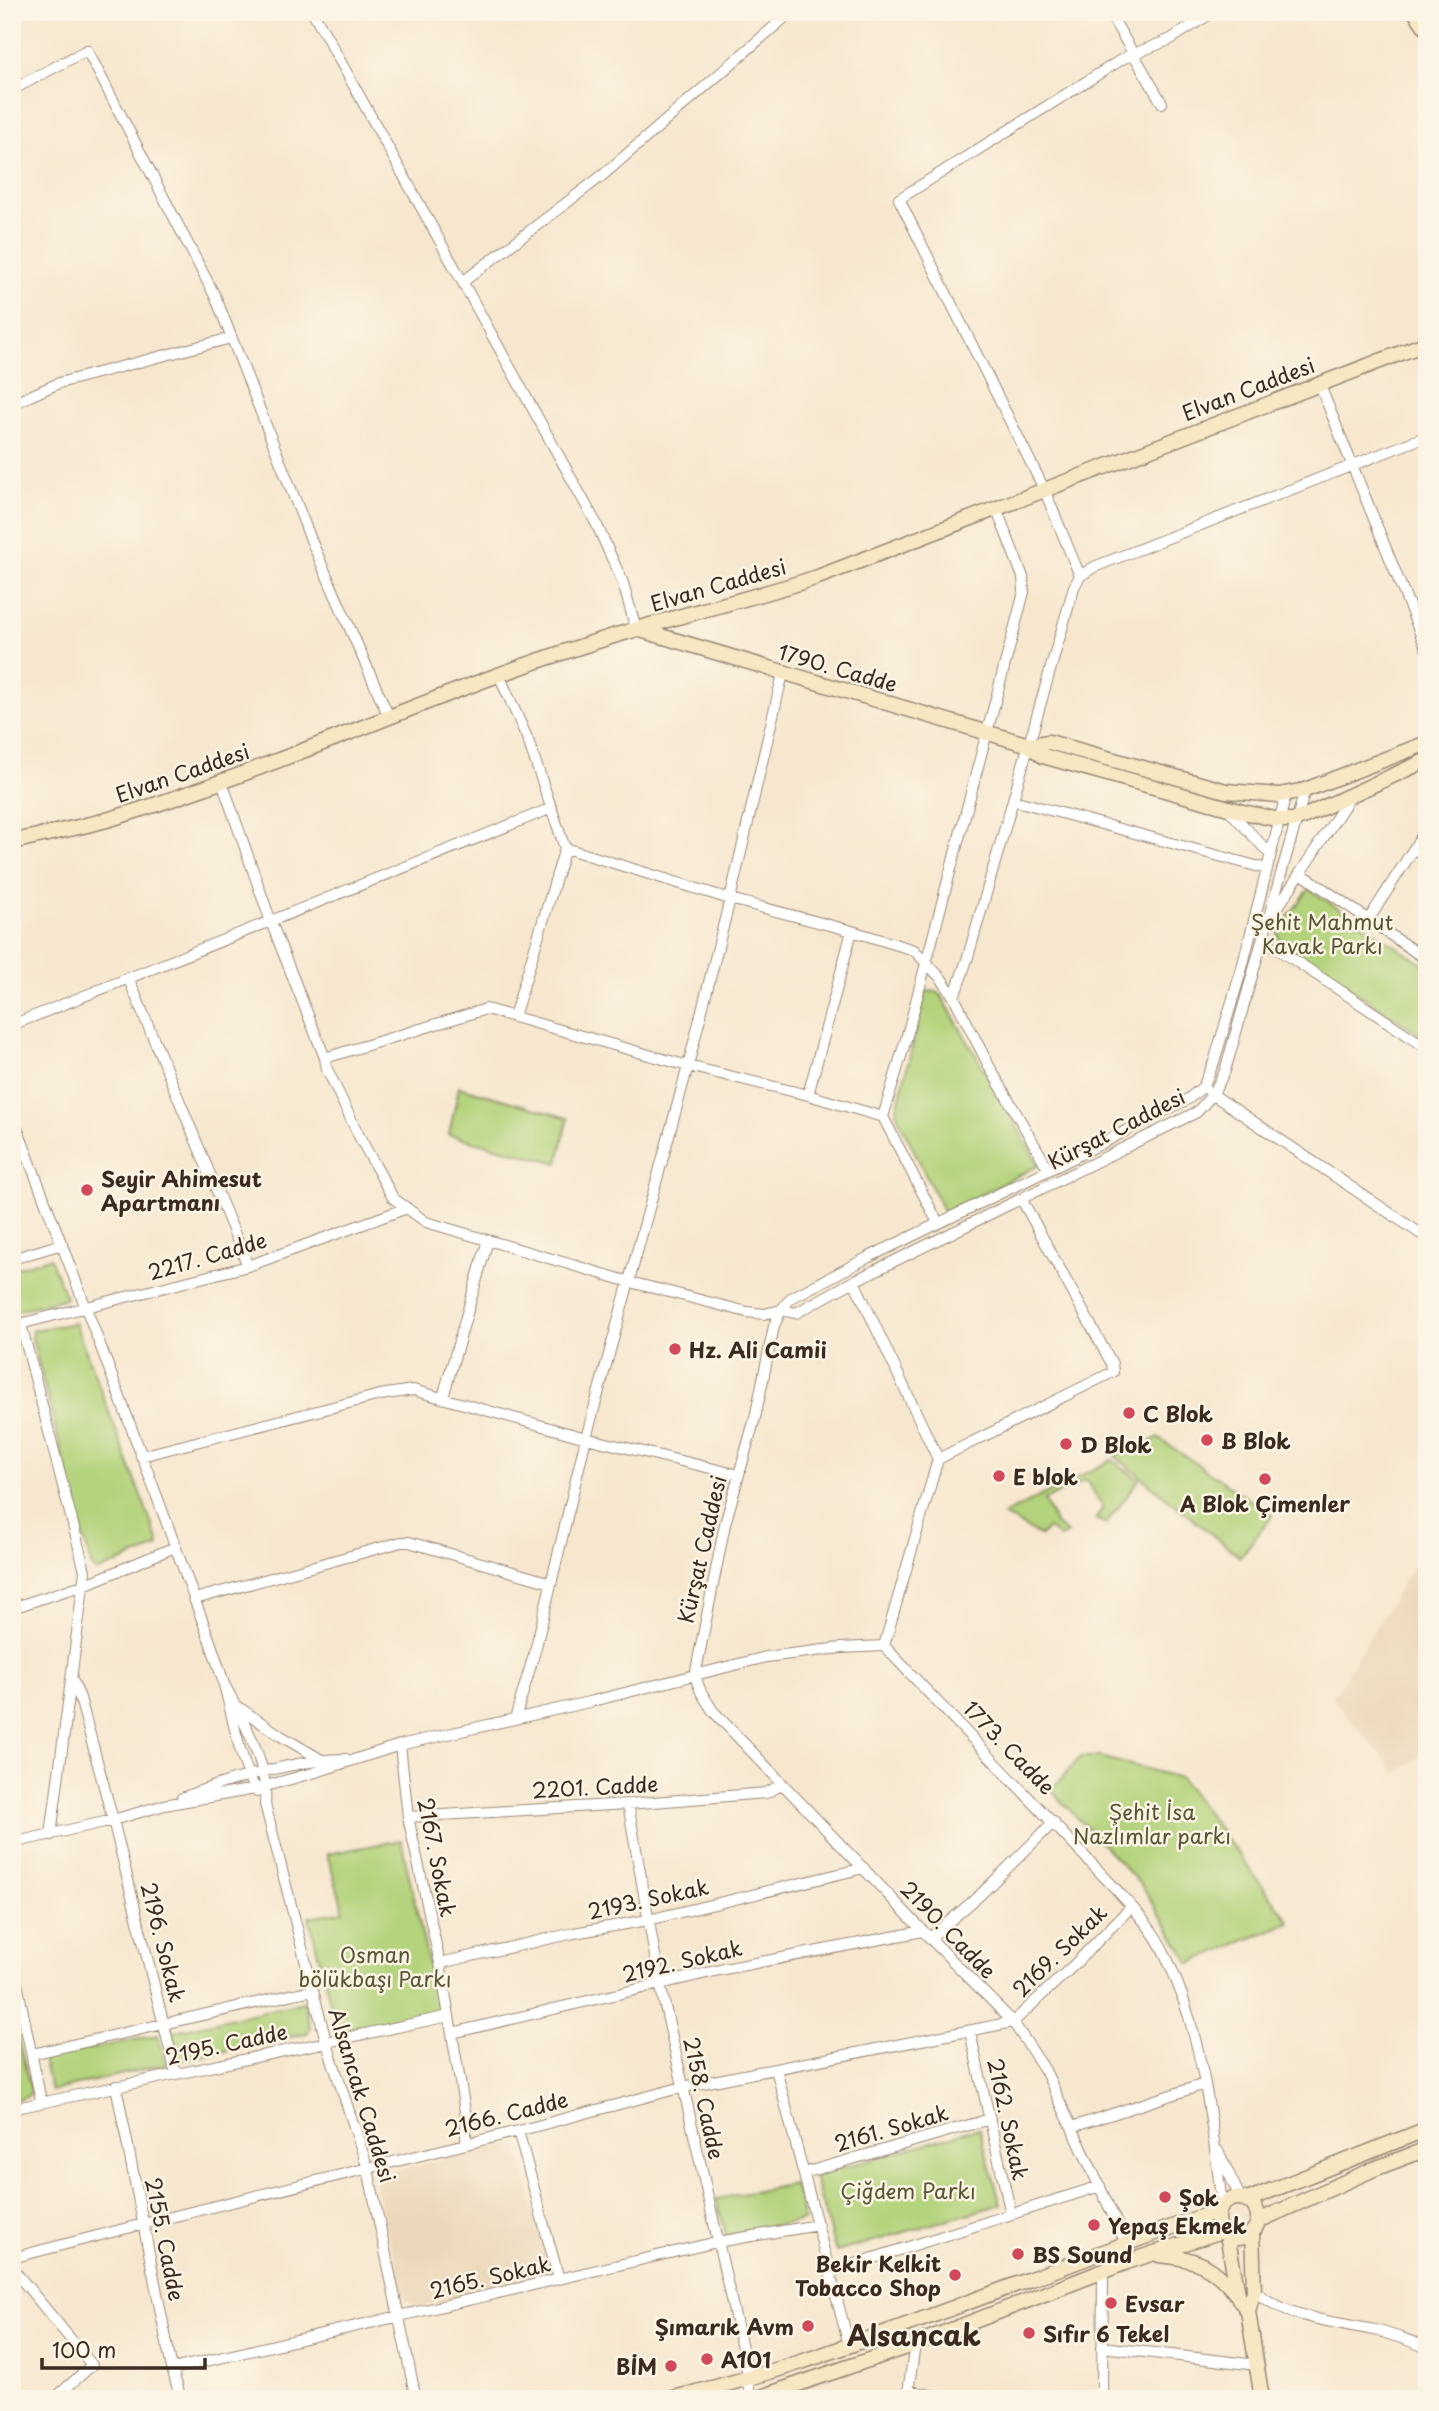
<svg xmlns="http://www.w3.org/2000/svg" width="1439" height="2411" font-family="'Playpen Sans',sans-serif">
  <style>
    .built { fill: #ecd7ba }
    .green { fill: #b3d37b; stroke: #777e4c; stroke-width: 2 }
    .lines { fill: none; stroke-linecap: round; stroke-linejoin: round }
    .street-casing { stroke: #998876; stroke-width: 12 }
    .secondary-casing { stroke: #998876; stroke-width: 17 }
    .street { stroke: #fff; stroke-width: 10 }
    .secondary { stroke: #f7e8c3; stroke-width: 14 }
    .poi-dot { fill: #d1495b; stroke: #fcf5e5; stroke-width: 2.5 }
    .labels { text-anchor: middle; dominant-baseline: central; stroke-width: 5; stroke-linejoin: round; paint-order: stroke }
    .street-label { font-size: 21px; fill: #3b2a1e; stroke: #fcf5e5 }
    .park-label { font-size: 21px; fill: #595435; stroke: #fcf5e5 }
    .poi-label { font-size: 21px; font-weight: bold; fill: #3b2a1e; stroke: #fcf5e5; text-anchor: start }
    .district-label { font-size: 28px; font-weight: bold; fill: #3b2a1e; stroke: #fcf5e5 }
  </style>
  <rect width="100%" height="100%" fill="#fcf5e5"/>
  <filter id="ink" filterUnits="userSpaceOnUse"><feTurbulence type="fractalNoise" baseFrequency=".0143" numOctaves="2"/><feDisplacementMap in="SourceGraphic" scale="14" xChannelSelector="R" yChannelSelector="G"/><feConvolveMatrix kernelMatrix="1 2 1 2 8 2 1 2 1" color-interpolation-filters="sRGB"/></filter>
  <filter id="wash" filterUnits="userSpaceOnUse"><feTurbulence type="fractalNoise" baseFrequency=".00686" numOctaves="4" result="noise"/><feDisplacementMap in="SourceGraphic" scale="28" xChannelSelector="R" yChannelSelector="G"/><feGaussianBlur stdDeviation="1.57" result="paint"/><feColorMatrix in="noise" values="0 0 0 0 0 0 0 0 0 0 0 0 0 0 0 0 0 1.4 0 .05"/><feComposite in="paint" operator="in"/></filter>
  <g filter="url(#wash)">
    <rect width="100%" height="100%" fill="#f7e7cf"/>
    <path class="built" d="M 1427,1550 L 1427,1750 L 1397,1774 L 1332,1698 L 1423,1551 Z
      M 516,2142 L 551,2273 L 418,2308 L 405,2300 L 375,2184 L 383,2174 Z"/>
    <path class="green" d="M 1309,889 L 1427,967 L 1427,1039 L 1279,941 L 1278,930 Z
      M 926,991 L 937,992 L 941,995 L 1039,1165 L 944,1213 L 896,1113 Z
      M 459,1087 L 568,1118 L 558,1163 L 449,1135 Z
      M 50,1258 L 66,1298 L 12,1312 L 12,1269 Z
      M 75,1323 L 159,1543 L 158,1547 L 96,1572 L 91,1565 L 32,1338 L 33,1330 Z
      M 1158,1438 L 1273,1515 L 1240,1557 L 1115,1456 Z
      M 1112,1460 L 1139,1480 L 1106,1524 L 1096,1519 L 1103,1507 L 1086,1480 L 1044,1500 L 1056,1525 L 1067,1533 L 1060,1538 L 1048,1528 L 1040,1536 L 1003,1515 Z
      M 1081,1757 L 1100,1757 L 1180,1778 L 1290,1922 L 1190,1963 L 1143,1887 L 1051,1790 Z
      M 401,1840 L 439,2011 L 337,2030 L 309,1917 L 344,1911 L 327,1854 Z
      M 304,2002 L 310,2028 L 307,2033 L 179,2061 L 172,2032 Z
      M 12,2013 L 31,2091 L 27,2097 L 12,2101 Z
      M 158,2035 L 166,2064 L 51,2091 L 43,2059 Z
      M 979,2128 L 1001,2204 L 836,2252 L 814,2176 Z
      M 794,2184 L 804,2220 L 726,2236 L 716,2199 Z"/>
  </g>
  <g filter="url(#ink)">
    <g class="lines">
      <defs>
        <path id="street" d="M 313,12 L 596,523 L 623,583 L 636,629
          M 1109,12 L 1162,103
          M 12,90 L 87,50 L 216,298 L 311,540 L 389,717
          M 464,281 L 603,175 L 791,12
          M 1319,383 L 1427,650
          M 12,404 L 59,383 L 231,338
          M 1080,576 L 1044,489 L 899,199 L 1124,58 L 1171,39 L 1213,12
          M 499,675 L 528,740 L 565,848 L 730,899 L 852,931 L 914,950 L 941,978 L 954,997 L 989,1066 L 1049,1170
          M 222,782 L 271,922 L 325,1058 L 327,1069 L 359,1136 L 393,1198 L 426,1222 L 630,1282 L 747,1312 L 764,1314 L 781,1310 L 796,1313 L 854,1281 L 1197,1112 L 1213,1094 L 1225,1071 L 1305,790
          M 1013,800 L 1267,869
          M 1228,809 L 1270,854
          M 1302,874 L 1427,960
          M 1274,913 L 1350,797
          M 1369,919 L 1427,828
          M 1264,940 L 1427,1048
          M 128,977 L 248,1266
          M 954,997 L 967,960 L 1074,587 L 1080,576 L 1094,567 L 1427,436
          M 514,1017 L 565,848
          M 12,1025 L 552,808
          M 325,1058 L 486,1009 L 688,1066 L 808,1095 L 883,1117 L 938,1223
          M 1209,1092 L 1427,1238
          M 808,1095 L 852,931
          M 12,1115 C 74,1277 137,1438 195,1601 C 205,1627 215,1654 223,1681 C 233,1716 239,1760 257,1792
          M 883,1117 L 906,1039 L 1024,592 L 1023,577 L 996,508
          M 12,1259 L 62,1244
          M 21,1324 L 85,1571 L 51,1835
          M 12,1326 L 248,1266 L 407,1208
          M 443,1397 L 488,1240
          M 141,1456 L 380,1395 L 413,1390 L 586,1438 L 739,1475
          M 938,1459 L 1113,1372 L 1112,1364 L 1022,1200
          M 195,1599 L 401,1542 L 409,1542 L 551,1583
          M 12,1608 L 89,1583 L 175,1547
          M 884,1646 L 1113,1886 C 1132,1907 1153,1928 1165,1954 C 1202,2031 1212,2121 1222,2205
          M 695,1676 L 725,1524 L 755,1418 L 774,1326 L 781,1310 L 791,1298 L 867,1258 L 1073,1158 L 1188,1099 L 1203,1087 L 1214,1062 L 1242,968 L 1286,794
          M 695,1676 L 701,1692 L 713,1711 L 923,1931 L 1013,2022 L 1045,2070 L 1126,2243
          M 73,1682 L 80,1698 L 113,1820 L 176,2074
          M 223,1682 C 242,1719 269,1762 265,1804 L 326,2041 L 368,2169 L 416,2399
          M 238,1707 L 281,1736 L 320,1759
          M 515,1719 L 535,1651 L 586,1438 L 688,1066 L 730,899 L 783,673
          M 400,1745 L 408,1817 L 440,1963 L 466,2117 L 466,2143
          M 182,1798 C 227,1780 298,1759 346,1759
          M 628,1804 L 660,1984 L 747,2370 L 750,2399
          M 164,1805 L 255,1789 L 316,1772 L 400,1745 L 589,1702 L 766,1657 L 841,1648 L 884,1646 L 938,1459 L 854,1281
          M 408,1817 L 628,1804 L 766,1793 L 783,1784
          M 12,1843 L 113,1820 L 168,1804
          M 930,1938 L 980,1895 L 1054,1822
          M 12,1959 L 41,2101
          M 440,1963 L 574,1933 L 648,1920 L 864,1868
          M 970,2032 L 1011,2214
          M 452,2033 L 724,1969 L 923,1931
          M 32,2054 L 312,1990
          M 776,2069 L 849,2345
          M 116,2086 L 172,2369 L 181,2399
          M 12,2109 L 449,2016
          M 1072,2127 L 1205,2084
          M 518,2131 L 559,2279
          M 1218,2151 L 1240,2197
          M 804,2173 L 990,2119
          M 12,2258 L 143,2224 L 518,2131 L 683,2087 L 1013,2022 L 1074,1965 L 1131,1907
          M 12,2268 L 92,2365 L 54,2399
          M 830,2272 L 1100,2186
          M 1254,2291 C 1290,2319 1331,2321 1374,2330 C 1392,2334 1409,2341 1427,2347
          M 1102,2347 L 1257,2365
          M 172,2369 L 717,2242 L 818,2225
          M 908,2390 L 949,2399
          M 907,2399 L 915,2344
          M 1102,2399 L 1103,2272"/>
        <path id="secondary" d="M 1415,12 L 1427,29
          M 637,629 L 1029,745 L 1043,756 L 1243,812 L 1280,820 L 1295,820 L 1305,816 L 1427,760
          M 1029,745 L 1049,742 L 1226,791 L 1279,795 L 1305,790 L 1427,743
          M 12,842 C 45,834 78,828 110,819 C 242,779 369,723 498,675 C 543,659 588,643 634,630 C 695,611 757,597 818,577 L 1427,343
          M1218 2218a20 20 0 1 1 40 0a20 20 0 1 1-40 0Z
          M 1247,2200 L 1427,2129
          M 1258,2221 L 1374,2169 L 1427,2149
          M 1227,2235 L 1239,2299 L 1248,2311 L 1262,2399
          M 1159,2255 C 1196,2258 1214,2266 1237,2295
          M 1248,2311 L 1254,2291 L 1252,2232
          M 670,2399 C 713,2388 756,2377 798,2363 C 940,2316 1077,2259 1218,2211
          M 755,2399 L 915,2344 L 1127,2262 L 1222,2231"/>
      </defs>
      <use href="#street" class="street-casing"/>
      <use href="#secondary" class="secondary-casing"/>
      <use href="#street" class="street"/>
      <use href="#secondary" class="secondary"/>
    </g>
  </g>
  <g class="poi-dot">
    <circle cx="87" cy="1190" r="7"/>
    <circle cx="675" cy="1349" r="7"/>
    <circle cx="1129" cy="1413" r="7"/>
    <circle cx="1207" cy="1440" r="7"/>
    <circle cx="1066" cy="1444" r="7"/>
    <circle cx="999" cy="1476" r="7"/>
    <circle cx="1265" cy="1479" r="7"/>
    <circle cx="1165" cy="2197" r="7"/>
    <circle cx="1094" cy="2225" r="7"/>
    <circle cx="1018" cy="2254" r="7"/>
    <circle cx="955" cy="2275" r="7"/>
    <circle cx="1111" cy="2303" r="7"/>
    <circle cx="808" cy="2326" r="7"/>
    <circle cx="1029" cy="2333" r="7"/>
    <circle cx="707" cy="2359" r="7"/>
    <circle cx="671" cy="2366" r="7"/>
  </g>
  <g class="labels">
    <g class="street-label">
      <text transform="translate(1248 388) rotate(-21)">Elvan Caddesi</text>
      <text transform="translate(718 584) rotate(-16)">Elvan Caddesi</text>
      <text transform="translate(838 667) rotate(16)">1790. Cadde</text>
      <text transform="translate(182 772) rotate(-19)">Elvan Caddesi</text>
      <text transform="translate(1116 1128) rotate(-27)">Kürşat Caddesi</text>
      <text transform="translate(207 1255) rotate(-16)">2217. Cadde</text>
      <text transform="translate(701 1549) rotate(-77)">Kürşat Caddesi</text>
      <text transform="translate(1010 1747) rotate(46)">1773. Cadde</text>
      <text transform="translate(595 1786) rotate(-3)">2201. Cadde</text>
      <text transform="translate(438 1857) rotate(79)">2167. Sokak</text>
      <text transform="translate(648 1898) rotate(-12)">2193. Sokak</text>
      <text transform="translate(949 1929) rotate(46)">2190. Cadde</text>
      <text transform="translate(164 1942) rotate(76)">2196. Sokak</text>
      <text transform="translate(1059 1950) rotate(-44)">2169. Sokak</text>
      <text transform="translate(682 1960) rotate(-13)">2192. Sokak</text>
      <text transform="translate(226 2043) rotate(-12)">2195. Cadde</text>
      <text transform="translate(363 2095) rotate(73)">Alsancak Caddesi</text>
      <text transform="translate(705 2098) rotate(78)">2158. Cadde</text>
      <text transform="translate(506 2113) rotate(-14)">2166. Cadde</text>
      <text transform="translate(1009 2119) rotate(78)">2162. Sokak</text>
      <text transform="translate(891 2127) rotate(-16)">2161. Sokak</text>
      <text transform="translate(166 2239) rotate(79)">2155. Cadde</text>
      <text transform="translate(490 2276) rotate(-13)">2165. Sokak</text>
    </g>
    <g class="park-label">
      <text x="1322" y="921">Şehit Mahmut<tspan x="1322" dy="24">Kavak Parkı</tspan></text>
      <text x="1152" y="1811">Şehit İsa<tspan x="1152" dy="24">Nazlımlar parkı</tspan></text>
      <text x="375" y="1954">Osman<tspan x="375" dy="24">bölükbaşı Parkı</tspan></text>
      <text x="908" y="2190">Çiğdem Parkı</text>
    </g>
    <g class="poi-label">
      <text x="101" y="1178">Seyir Ahimesut<tspan x="101" dy="24">Apartmanı</tspan></text>
      <text x="689" y="1349">Hz. Ali Camii</text>
      <text x="1143" y="1413">C Blok</text>
      <text x="1221" y="1440">B Blok</text>
      <text x="1080" y="1444">D Blok</text>
      <text x="1013" y="1476">E blok</text>
      <text x="1265" y="1503" text-anchor="middle">A Blok Çimenler</text>
      <text x="1179" y="2197">Şok</text>
      <text x="1108" y="2225">Yepaş Ekmek</text>
      <text x="1032" y="2254">BS Sound</text>
      <text x="941" y="2263" text-anchor="end">Bekir Kelkit<tspan x="941" dy="24">Tobacco Shop</tspan></text>
      <text x="1125" y="2303">Evsar</text>
      <text x="794" y="2326" text-anchor="end">Şımarık Avm</text>
      <text x="1043" y="2333">Sıfır 6 Tekel</text>
      <text x="721" y="2359">A101</text>
      <text x="657" y="2366" text-anchor="end">BİM</text>
    </g>
    <g class="district-label">
      <text x="914" y="2334">Alsancak</text>
    </g>
  </g>
  <rect width="1439" height="2411" fill="none" stroke="#fcf5e5" stroke-width="42"/>
  <path d="M42 2358v10h163v-10" fill="none" stroke="#3b2a1e" stroke-width="3.5"/>
  <text x="52" y="2358" font-size="21" fill="#3b2a1e" stroke="#fcf5e5" stroke-width="5" paint-order="stroke">100 m</text>
</svg>
